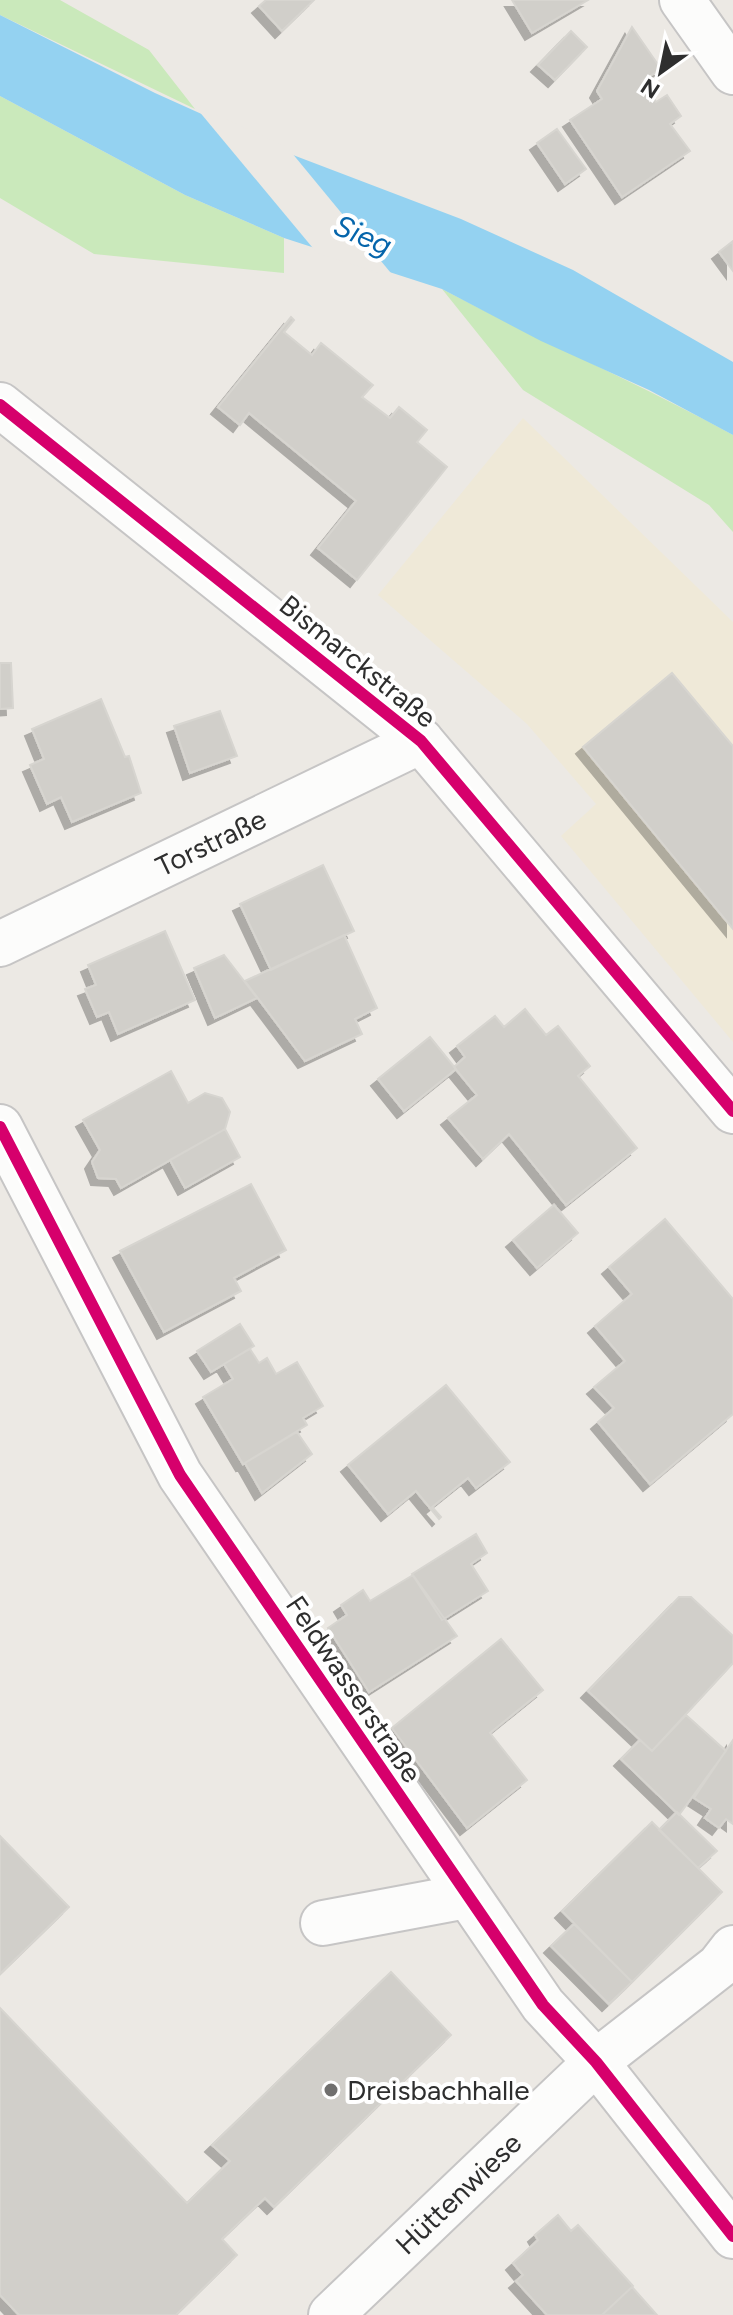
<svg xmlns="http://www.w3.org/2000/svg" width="733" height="2315" font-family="Figtree,sans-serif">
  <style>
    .education { fill: #efe9d8 }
    .green { fill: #cae9bb }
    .water { fill: #94d2f1 }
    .pier { fill: #ece9e4 }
    .building { fill: #d1cfca; stroke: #d7d5d0; stroke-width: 2; filter: url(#shadow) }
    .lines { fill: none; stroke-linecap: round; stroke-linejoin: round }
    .minor-casing { stroke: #c6c5c5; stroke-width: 48 }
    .minor { stroke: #fcfcfb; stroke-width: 44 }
    .cycleway-casing { stroke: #fff; stroke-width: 17 }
    .cycleway { stroke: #d6006c; stroke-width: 12 }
    .poi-dot { fill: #706f6e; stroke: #fff; stroke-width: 3 }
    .labels { text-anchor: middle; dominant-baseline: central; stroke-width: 8; stroke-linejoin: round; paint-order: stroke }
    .street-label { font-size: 28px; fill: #2e2e2e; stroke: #fff }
    .poi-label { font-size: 28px; fill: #2e2e2e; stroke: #fff; text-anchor: start }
    .water-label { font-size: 30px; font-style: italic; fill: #0565ab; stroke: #fff }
  </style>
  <defs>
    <filter id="shadow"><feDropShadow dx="-7" dy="7" stdDeviation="0" flood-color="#0004"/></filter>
  </defs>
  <rect width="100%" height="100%" fill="#ece9e4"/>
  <path class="education" d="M 523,418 L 733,622 L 733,1042 L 561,836 L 596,804 L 527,724 L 378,595 Z"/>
  <path class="green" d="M 0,0 L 60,0 L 149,50 L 195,109 L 0,15 Z
    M 0,96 L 185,195 L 284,238 L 284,273 L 94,254 L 0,198 Z
    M 442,289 C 539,340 638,383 733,435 L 733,532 L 709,505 L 523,390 Z"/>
  <path class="water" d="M 0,15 L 155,93 L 293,155 L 461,219 L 573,270 L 733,362 L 733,435 L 649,390 L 541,341 L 442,289 L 284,238 L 185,195 L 0,96 Z"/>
  <path class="pier" d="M 193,104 L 287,147 L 395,278 L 317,253 Z"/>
  <path class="building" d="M 266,0 L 314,0 L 282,31 L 259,6 Z
    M 512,0 L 588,0 L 532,33 Z
    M 632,27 L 661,69 L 642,81 L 656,102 L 667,95 L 681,116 L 670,124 L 690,151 L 622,197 L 570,120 L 602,99 L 597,91 Z
    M 571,31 L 587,47 L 555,80 L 538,65 Z
    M 557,129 L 586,169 L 565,184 L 537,143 Z
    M 733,241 L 733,271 L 719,252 Z
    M 291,317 L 294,320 L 284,332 L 312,355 L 321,343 L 373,385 L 362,397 L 390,418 L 399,407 L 427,430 L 417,442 L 447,467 L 357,580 L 318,548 L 356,501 L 249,413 L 240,425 L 218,407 Z
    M 0,663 L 11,663 L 13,708 L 0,709 Z
    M 672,673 L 733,746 L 733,929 L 583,747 Z
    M 101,699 L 125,757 L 129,756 L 141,793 L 72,822 L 61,797 L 47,804 L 30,765 L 44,759 L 32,729 Z
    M 220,711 L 237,756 L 190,773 L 174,726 Z
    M 323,865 L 354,931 L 271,970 L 240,904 Z
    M 165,931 L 195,1000 L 118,1034 L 109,1012 L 97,1017 L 85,989 L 96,985 L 88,965 Z
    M 344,935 L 377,1008 L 355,1019 L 362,1034 L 305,1061 L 245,981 Z
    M 224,955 L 257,998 L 215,1018 L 194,968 Z
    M 525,1009 L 546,1035 L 558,1026 L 590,1066 L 578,1076 L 637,1148 L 566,1205 L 509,1134 L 483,1159 L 448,1118 L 477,1095 L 454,1067 L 465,1057 L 457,1046 L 495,1016 L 504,1027 Z
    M 430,1037 L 456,1069 L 404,1111 L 378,1079 Z
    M 171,1071 L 188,1103 L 205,1093 L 222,1098 L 230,1112 L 225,1129 L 121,1188 L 116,1179 L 98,1178 L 92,1162 L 100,1150 L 83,1120 Z
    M 225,1129 L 240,1157 L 185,1188 L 170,1160 Z
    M 251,1184 L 286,1250 L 234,1278 L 241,1291 L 164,1332 L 120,1251 Z
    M 554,1205 L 578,1233 L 537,1268 L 513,1240 Z
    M 665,1219 L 733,1299 L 733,1414 L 650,1484 L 598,1422 L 614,1408 L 594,1387 L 625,1361 L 595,1326 L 632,1294 L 609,1267 Z
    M 240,1324 L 254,1346 L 211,1372 L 197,1351 Z
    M 250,1349 L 259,1363 L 267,1358 L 276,1374 L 297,1362 L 323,1406 L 303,1418 L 307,1425 L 243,1464 L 203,1397 L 233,1379 L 224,1364 Z
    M 446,1385 L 510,1462 L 476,1488 L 468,1478 L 432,1507 L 441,1517 L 439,1519 L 416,1491 L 388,1514 L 348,1465 Z
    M 297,1432 L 312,1454 L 262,1493 L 245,1463 Z
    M 476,1534 L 487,1553 L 471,1564 L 488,1591 L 442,1620 L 412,1574 Z
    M 413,1575 L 457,1636 L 369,1692 L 328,1628 L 347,1615 L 341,1605 L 363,1590 L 370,1601 Z
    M 679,1597 L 691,1597 L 733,1636 L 733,1663 L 652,1751 L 588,1691 Z
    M 501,1639 L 543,1690 L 490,1733 L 527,1780 L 467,1828 L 392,1728 Z
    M 686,1715 L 726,1751 L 679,1815 L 621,1759 L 640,1740 L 652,1751 Z
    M 733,1740 L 733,1824 L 726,1819 L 719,1828 L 705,1818 L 711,1809 L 694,1798 Z
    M 677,1812 L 717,1851 L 698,1868 L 659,1830 Z
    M 652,1822 L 722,1892 L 632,1982 L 562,1911 Z
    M 0,1836 L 69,1907 L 0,1974 Z
    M 574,1924 L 632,1982 L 609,2004 L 551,1946 Z
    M 391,1972 L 451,2035 L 274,2207 L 265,2198 L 222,2239 L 237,2255 L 176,2315 L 19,2315 L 0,2295 L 0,2008 L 187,2203 L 230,2161 L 212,2145 Z
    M 558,2215 L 571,2231 L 578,2225 L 633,2286 L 602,2315 L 547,2315 L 516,2281 L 523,2275 L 513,2263 L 538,2240 L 535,2235 Z
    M 632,2287 L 657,2315 L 602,2315 Z"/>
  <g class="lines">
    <defs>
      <g id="minor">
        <path d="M 682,0 L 733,72"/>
        <path d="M 0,405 L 421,741 L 733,1111"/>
        <path id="s1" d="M 0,944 L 421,741"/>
        <path d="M 0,1127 L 180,1475 L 543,2005 L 596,2062 L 733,2236"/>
        <path d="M 323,1923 L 467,1896"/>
        <path id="s2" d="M 331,2315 L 596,2062 L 719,1966 L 733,1948"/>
      </g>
    </defs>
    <use href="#minor" class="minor-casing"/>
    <use href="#minor" class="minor"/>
    <defs>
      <path id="cycleway" d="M 0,405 L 421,741 L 733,1111
        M 0,1127 L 180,1475 L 543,2005 L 596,2062 L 733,2236"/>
    </defs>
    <use href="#cycleway" class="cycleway-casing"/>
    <use href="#cycleway" class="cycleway"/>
  </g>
  <circle class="poi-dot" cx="331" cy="2090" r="8"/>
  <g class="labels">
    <g class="street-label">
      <text transform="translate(358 661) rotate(39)">Bismarckstraße</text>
      <text stroke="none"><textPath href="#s1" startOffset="234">Torstraße</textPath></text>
      <text transform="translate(354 1689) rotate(56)">Feldwasserstraße</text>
      <text stroke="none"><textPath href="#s2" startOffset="176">Hüttenwiese</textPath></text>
    </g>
    <g class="poi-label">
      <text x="347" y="2090">Dreisbachhalle</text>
    </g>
    <g class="water-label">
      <text transform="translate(363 235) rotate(23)">Sieg</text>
    </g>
  </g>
  <g transform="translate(661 72) rotate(213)" stroke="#ffffff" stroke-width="6" paint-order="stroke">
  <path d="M0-6L14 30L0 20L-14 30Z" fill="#2e2e2e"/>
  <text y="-12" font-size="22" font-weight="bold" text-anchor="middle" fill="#2e2e2e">N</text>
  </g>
</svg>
